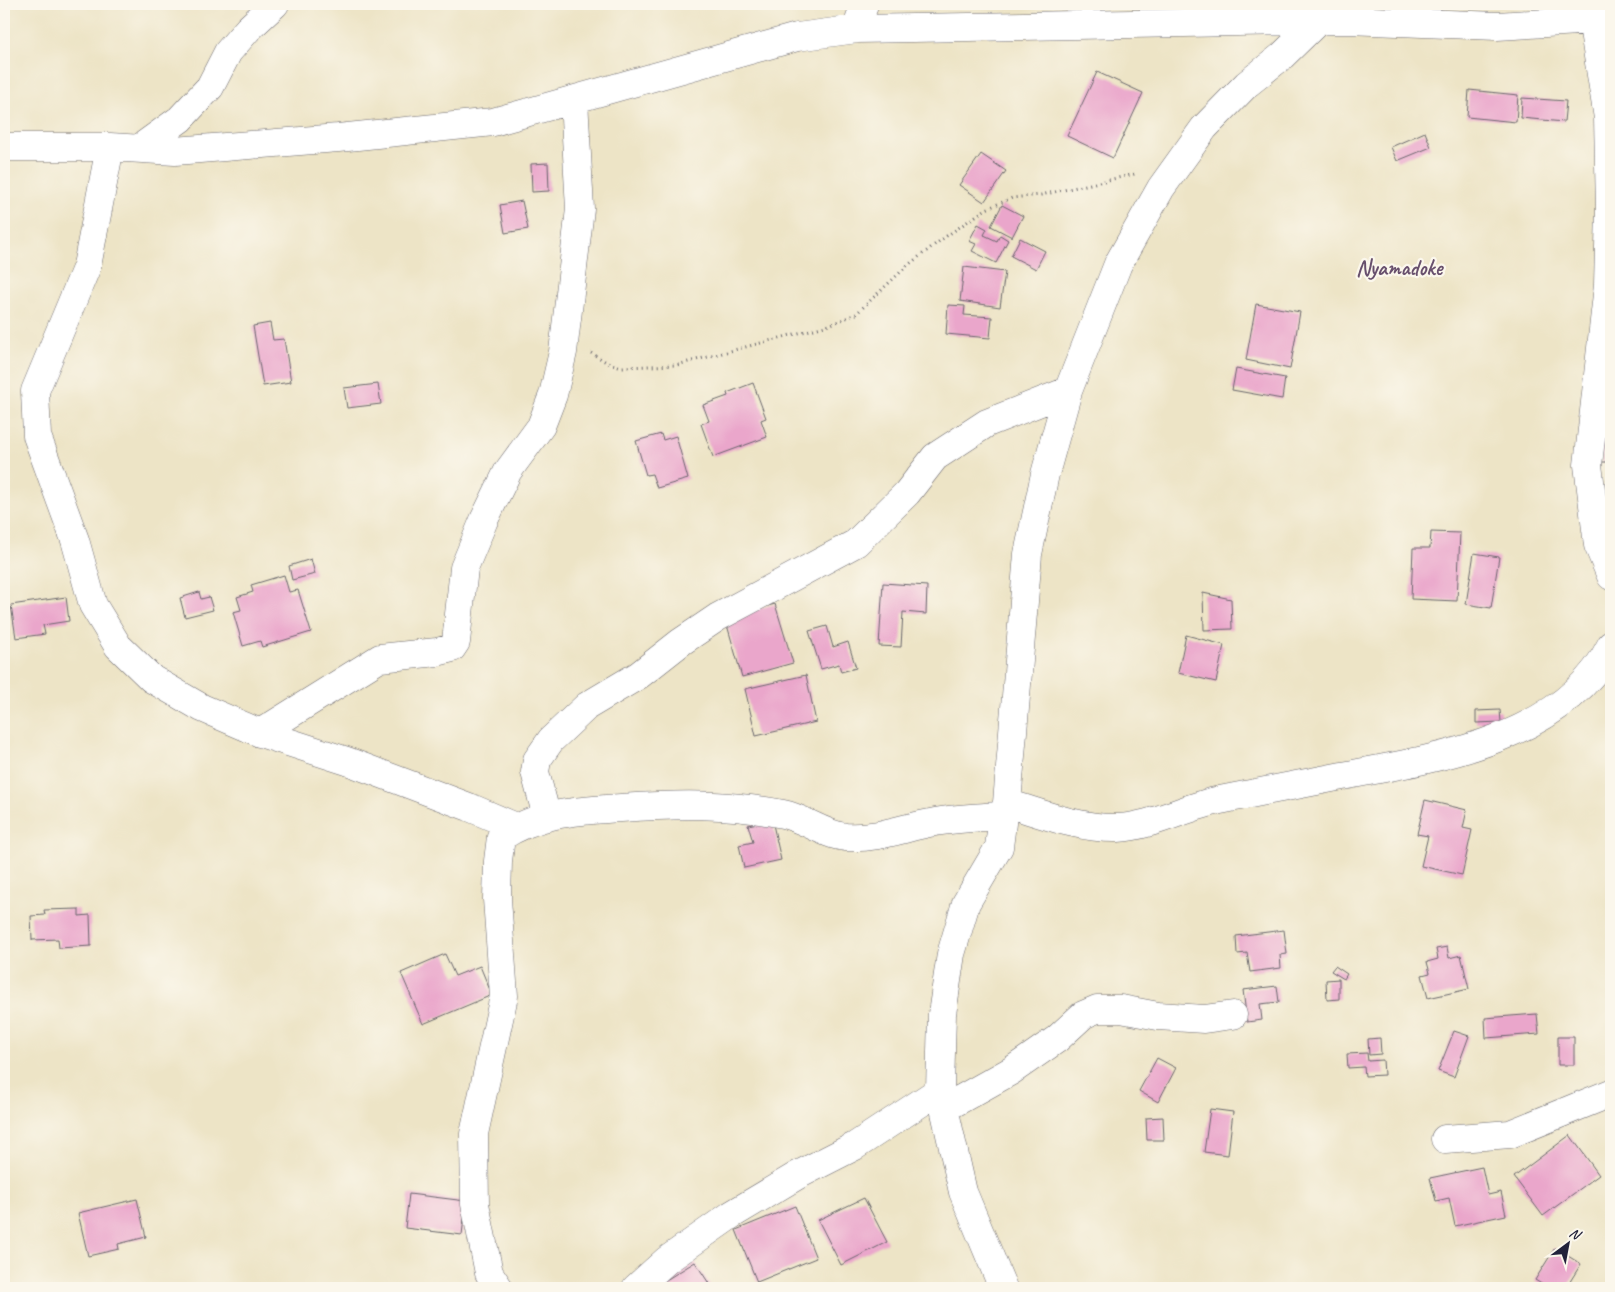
<svg xmlns="http://www.w3.org/2000/svg" width="1615" height="1292" font-family="Caveat,sans-serif">
  <style>
    .building { fill: #eaa6cb }
    .lines { fill: none; stroke-linecap: round; stroke-linejoin: round }
    .minor-casing { stroke: #69666c; stroke-width: 29 }
    .path { stroke: #69666c; stroke-width: 3; stroke-dasharray: 1 4; stroke-linecap: butt }
    .minor { stroke: #fff; stroke-width: 28 }
    .labels { text-anchor: middle; dominant-baseline: central; stroke-width: 4.5; stroke-linejoin: round; paint-order: stroke }
    .quarter-label { font-size: 22px; font-weight: bold; fill: #68506d; stroke: #fbf7ec }
  </style>
  <rect width="100%" height="100%" fill="#fbf7ec"/>
  <filter id="ink" filterUnits="userSpaceOnUse"><feTurbulence type="fractalNoise" baseFrequency=".02" numOctaves="2"/><feDisplacementMap in="SourceGraphic" scale="10" xChannelSelector="R" yChannelSelector="G"/><feConvolveMatrix kernelMatrix="1 2 1 2 8 2 1 2 1" color-interpolation-filters="sRGB"/></filter>
  <filter id="wash" filterUnits="userSpaceOnUse"><feTurbulence type="fractalNoise" baseFrequency=".0096" numOctaves="4" result="noise"/><feDisplacementMap in="SourceGraphic" scale="20" xChannelSelector="R" yChannelSelector="G"/><feGaussianBlur stdDeviation="1.12" result="paint"/><feColorMatrix in="noise" values="0 0 0 0 0 0 0 0 0 0 0 0 0 0 0 0 0 1.4 0 .05"/><feComposite in="paint" operator="in"/></filter>
  <g filter="url(#wash)">
    <rect width="100%" height="100%" fill="#ede4c6"/>
    <g id="blocks">
      <path class="building" d="M 1097,72 L 1143,93 L 1113,158 L 1067,136 Z
        M 1469,90 L 1518,95 L 1516,122 L 1467,117 Z
        M 1522,98 L 1566,101 L 1564,122 L 1521,118 Z
        M 1425,132 L 1431,147 L 1397,161 L 1391,147 Z
        M 981,154 L 1006,171 L 984,202 L 959,185 Z
        M 548,163 L 549,191 L 532,192 L 531,164 Z
        M 522,201 L 528,229 L 505,233 L 500,205 Z
        M 1002,205 L 1023,216 L 1012,237 L 991,226 Z
        M 978,224 L 987,229 L 984,235 L 997,241 L 1000,235 L 1008,240 L 996,263 L 972,251 L 976,244 L 969,241 Z
        M 1020,238 L 1045,251 L 1036,269 L 1011,256 Z
        M 964,267 L 1005,272 L 1000,307 L 960,301 Z
        M 1256,304 L 1300,312 L 1290,369 L 1246,360 Z
        M 948,305 L 965,306 L 964,315 L 992,317 L 990,338 L 946,334 Z
        M 270,323 L 273,340 L 284,339 L 291,382 L 263,386 L 253,326 Z
        M 1236,369 L 1285,378 L 1282,399 L 1232,390 Z
        M 753,383 L 766,418 L 761,420 L 767,437 L 713,457 L 701,424 L 709,421 L 703,405 L 728,396 L 727,393 Z
        M 378,384 L 381,404 L 347,408 L 344,388 Z
        M 1611,431 L 1611,462 L 1602,462 L 1599,432 Z
        M 661,434 L 663,440 L 676,436 L 688,479 L 657,488 L 652,474 L 646,475 L 636,441 Z
        M 1431,532 L 1460,533 L 1457,601 L 1411,599 L 1413,548 L 1430,548 Z
        M 1474,553 L 1499,557 L 1491,608 L 1466,604 Z
        M 311,559 L 315,574 L 292,580 L 289,566 Z
        M 284,575 L 289,592 L 298,590 L 311,632 L 262,647 L 260,641 L 243,646 L 233,612 L 241,610 L 237,597 L 253,592 L 251,585 Z
        M 883,583 L 927,586 L 926,614 L 903,612 L 901,647 L 879,646 Z
        M 199,592 L 201,599 L 209,597 L 213,610 L 185,617 L 180,598 Z
        M 1203,593 L 1231,599 L 1232,629 L 1204,630 Z
        M 66,597 L 69,621 L 43,625 L 45,634 L 16,638 L 11,605 Z
        M 775,604 L 793,663 L 742,677 L 725,618 Z
        M 827,626 L 833,647 L 848,642 L 856,668 L 841,672 L 839,664 L 821,669 L 809,631 Z
        M 1186,635 L 1224,645 L 1216,682 L 1178,673 Z
        M 806,675 L 816,722 L 756,736 L 745,689 Z
        M 1500,710 L 1501,722 L 1476,723 L 1476,711 Z
        M 1425,800 L 1467,810 L 1463,828 L 1472,830 L 1462,875 L 1421,866 L 1428,836 L 1417,834 Z
        M 772,820 L 781,860 L 744,868 L 739,845 L 753,842 L 748,825 Z
        M 79,909 L 79,916 L 90,915 L 91,946 L 59,948 L 58,939 L 32,940 L 31,916 L 45,915 L 44,910 Z
        M 1284,930 L 1287,954 L 1280,955 L 1281,968 L 1250,972 L 1247,953 L 1237,954 L 1236,936 Z
        M 1447,947 L 1449,958 L 1461,955 L 1469,989 L 1428,998 L 1422,975 L 1430,973 L 1427,962 L 1438,959 L 1436,949 Z
        M 445,954 L 455,976 L 480,966 L 492,995 L 423,1024 L 401,973 Z
        M 1335,966 L 1347,974 L 1344,979 L 1331,971 Z
        M 1339,979 L 1339,999 L 1327,1000 L 1326,980 Z
        M 1277,986 L 1279,1002 L 1260,1004 L 1262,1020 L 1247,1022 L 1243,990 Z
        M 1537,1014 L 1539,1034 L 1486,1038 L 1485,1018 Z
        M 1454,1031 L 1469,1036 L 1454,1077 L 1438,1071 Z
        M 1558,1037 L 1574,1037 L 1574,1065 L 1558,1065 Z
        M 1380,1038 L 1381,1054 L 1369,1055 L 1368,1039 Z
        M 1367,1053 L 1368,1061 L 1383,1060 L 1384,1075 L 1365,1076 L 1364,1067 L 1348,1068 L 1347,1054 Z
        M 1157,1058 L 1176,1068 L 1158,1102 L 1139,1091 Z
        M 1210,1109 L 1233,1112 L 1228,1155 L 1204,1152 Z
        M 1163,1117 L 1164,1140 L 1147,1140 L 1146,1118 Z
        M 1570,1135 L 1599,1175 L 1543,1216 L 1514,1177 Z
        M 1482,1167 L 1488,1195 L 1501,1192 L 1506,1215 L 1455,1226 L 1449,1198 L 1436,1201 L 1430,1178 Z
        M 409,1194 L 466,1201 L 462,1235 L 405,1228 Z
        M 864,1198 L 887,1242 L 841,1265 L 818,1220 Z
        M 137,1199 L 146,1237 L 118,1244 L 119,1249 L 88,1256 L 78,1213 Z
        M 795,1206 L 816,1258 L 757,1282 L 736,1230 Z
        M 1555,1248 L 1581,1264 L 1566,1288 L 1548,1288 L 1535,1280 Z
        M 695,1262 L 712,1288 L 660,1288 L 658,1285 Z"/>
    </g>
  </g>
  <g filter="url(#ink)">
    <use href="#blocks" fill-opacity="0" stroke="#69666c" stroke-width="1"/>
    <g class="lines">
      <defs>
        <path id="minor" d="M 1592,19 L 1608,118 L 1610,209 L 1608,285 L 1588,465 L 1598,545 L 1611,576
          M 857,29 L 864,4
          M 4,147 L 110,147 L 175,151 L 338,138 L 493,122 L 797,37 L 857,29 L 1348,20 L 1497,26 L 1611,19
          M 110,147 L 87,266 L 35,391 L 37,436 L 75,540 L 93,605 L 118,646 L 152,679 L 202,708 L 260,733 L 347,761 L 469,807 L 516,827
          M 140,148 L 180,119 L 210,87 L 228,52 L 248,29 L 275,4
          M 260,733 L 380,658 L 437,652 L 452,648 L 456,642 L 464,568 L 484,520 L 508,471 L 541,426 L 553,395 L 563,352 L 580,209 L 574,100
          M 1007,803 C 1042,814 1081,829 1118,828 C 1154,826 1185,807 1220,800 C 1261,792 1301,784 1342,776 C 1435,759 1565,739 1611,645
          M 547,817 L 535,772 L 537,760 L 551,740 L 587,706 L 639,675 L 681,642 L 718,617 L 856,543 L 907,493 L 935,457 L 987,423 L 1068,391
          M 945,1108 L 1011,1071 L 1057,1039 L 1083,1015 L 1097,1009 L 1121,1009 L 1158,1016 L 1204,1019 L 1233,1015
          M 1445,1139 L 1510,1134 L 1611,1093
          M 499,1288 L 489,1273 L 475,1204 L 474,1134 L 504,996 L 497,899 L 498,861 L 501,837 C 539,812 578,811 621,808 C 677,804 727,803 783,814 C 804,818 824,835 846,837 C 880,839 904,827 935,822 C 958,818 981,818 1003,815
          M 636,1288 L 667,1260 L 731,1215 L 798,1175 L 855,1146 L 940,1090
          M 1003,1288 L 963,1192 L 940,1090 L 942,1014 L 951,954 L 966,903 L 999,847 L 1003,815 L 1007,803 L 1028,554 L 1045,474 L 1068,391 L 1118,264 L 1161,188 L 1204,128 L 1247,84 L 1282,56 L 1318,21"/>
      </defs>
      <use href="#minor" class="minor-casing"/>
      <path class="path" d="M 591,353 L 608,363 L 622,367 L 677,365 L 829,325 L 856,314 L 908,265 L 945,237 L 986,209 L 1012,198 L 1041,195 L 1135,174"/>
      <use href="#minor" class="minor"/>
    </g>
  </g>
  <g class="labels">
    <g class="quarter-label">
      <text x="1399" y="268">Nyamadoke</text>
    </g>
  </g>
  <rect width="1615" height="1292" fill="none" stroke="#fbf7ec" stroke-width="20"/>
  <g transform="translate(1568 1244) rotate(32)" stroke="#fbf7ec" stroke-width="4" paint-order="stroke">
  <path d="M0-4L9 19L0 12L-9 19Z" fill="#22223b"/>
  <text y="-8" font-size="14" font-weight="bold" text-anchor="middle" fill="#22223b">N</text>
  </g>
</svg>
